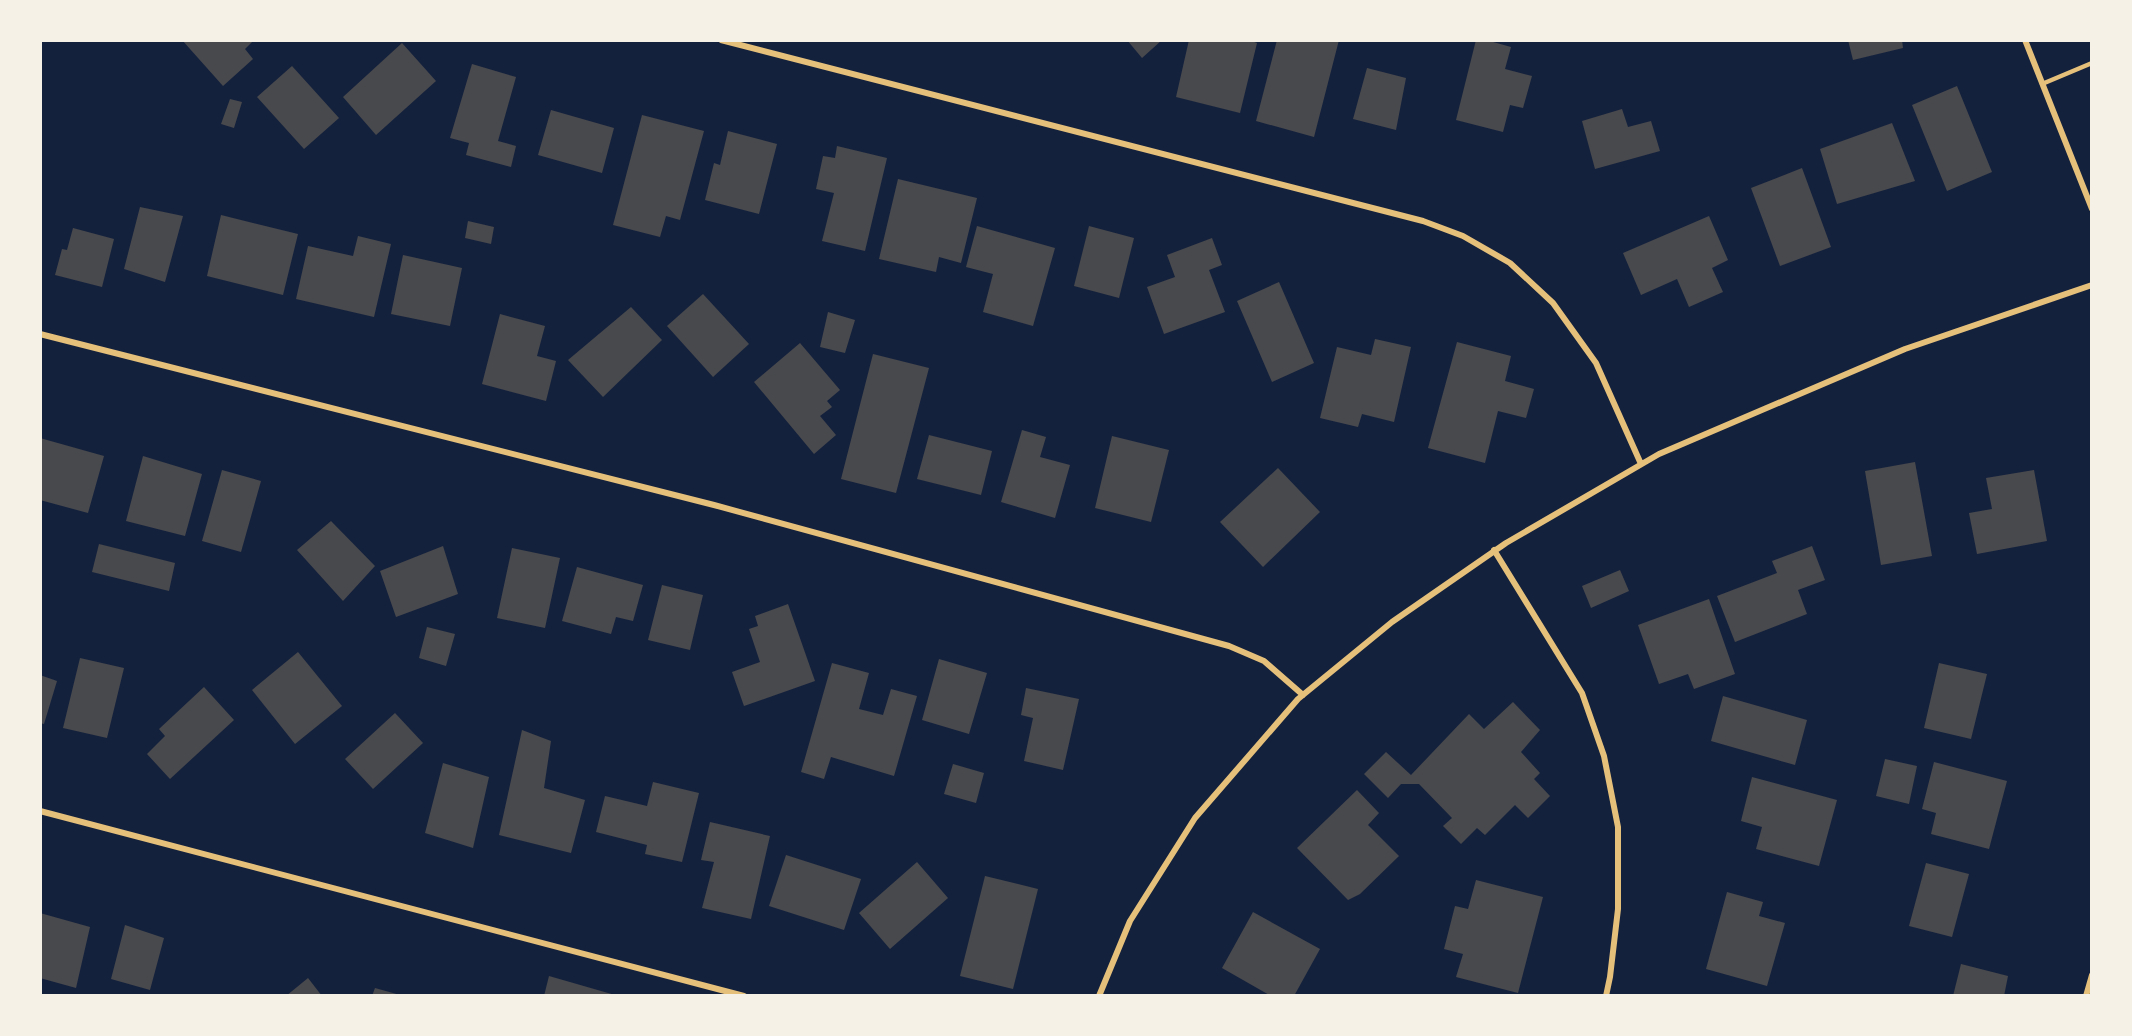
<svg xmlns="http://www.w3.org/2000/svg" width="2132" height="1036" font-family="Barlow,sans-serif">
  <style>
    .building { fill: #48494c }
    .lines { fill: none; stroke-linecap: round; stroke-linejoin: round }
    .service { stroke: #e5c07b; stroke-width: 4.5 }
    .minor { stroke: #e5c07b; stroke-width: 6 }
  </style>
  <rect width="100%" height="100%" fill="#14213d"/>
  <path class="building" d="M 182,40 L 254,40 L 245,49 L 253,59 L 223,86 Z
    M 1127,40 L 1162,40 L 1142,58 Z
    M 1189,40 L 1249,40 L 1257,43 L 1240,113 L 1176,97 Z
    M 1277,40 L 1339,40 L 1314,137 L 1256,121 Z
    M 1476,40 L 1486,40 L 1511,47 L 1505,69 L 1532,76 L 1523,108 L 1510,105 L 1503,132 L 1456,120 Z
    M 1848,40 L 1902,40 L 1903,48 L 1853,60 Z
    M 402,43 L 436,81 L 376,135 L 343,97 Z
    M 472,64 L 516,77 L 498,141 L 516,146 L 511,167 L 466,155 L 469,143 L 450,138 Z
    M 292,66 L 339,118 L 304,149 L 257,97 Z
    M 1367,68 L 1406,78 L 1396,130 L 1353,119 Z
    M 1957,86 L 1992,172 L 1947,191 L 1912,105 Z
    M 230,99 L 242,102 L 234,128 L 221,124 Z
    M 1622,109 L 1628,127 L 1651,121 L 1660,151 L 1595,169 L 1582,121 Z
    M 551,110 L 614,128 L 602,173 L 538,155 Z
    M 642,115 L 704,131 L 680,220 L 666,216 L 660,237 L 613,225 Z
    M 1892,123 L 1915,181 L 1837,204 L 1820,149 Z
    M 728,131 L 777,144 L 759,214 L 705,200 L 714,163 L 720,165 Z
    M 837,146 L 887,158 L 865,251 L 822,241 L 834,193 L 816,189 L 823,156 L 835,158 Z
    M 1802,168 L 1831,247 L 1780,266 L 1751,188 Z
    M 898,179 L 977,198 L 961,263 L 939,257 L 936,272 L 879,259 Z
    M 140,207 L 183,216 L 165,282 L 124,269 Z
    M 221,215 L 298,234 L 283,295 L 207,276 Z
    M 1709,216 L 1728,260 L 1712,268 L 1723,292 L 1689,307 L 1677,279 L 1641,295 L 1623,253 Z
    M 468,221 L 494,227 L 491,244 L 465,238 Z
    M 977,226 L 1055,248 L 1033,326 L 983,312 L 993,274 L 966,267 Z
    M 1089,226 L 1134,238 L 1119,298 L 1074,286 Z
    M 73,228 L 114,239 L 102,287 L 55,275 L 62,249 L 67,250 Z
    M 358,236 L 391,244 L 374,317 L 296,299 L 308,246 L 353,256 Z
    M 1212,238 L 1222,265 L 1209,270 L 1225,312 L 1164,334 L 1147,287 L 1175,277 L 1167,255 Z
    M 403,255 L 462,268 L 450,326 L 391,314 Z
    M 1279,282 L 1314,363 L 1272,382 L 1237,301 Z
    M 703,294 L 749,344 L 713,377 L 667,326 Z
    M 631,307 L 662,340 L 603,397 L 568,360 Z
    M 828,312 L 855,320 L 845,353 L 820,347 Z
    M 500,314 L 545,326 L 537,356 L 556,361 L 546,401 L 482,384 Z
    M 1375,339 L 1411,347 L 1394,422 L 1362,414 L 1358,427 L 1320,418 L 1337,347 L 1371,355 Z
    M 1457,342 L 1511,356 L 1505,381 L 1534,389 L 1526,418 L 1498,411 L 1485,463 L 1428,448 Z
    M 800,343 L 840,390 L 827,401 L 832,407 L 820,416 L 836,435 L 814,454 L 754,382 Z
    M 873,354 L 929,368 L 896,493 L 841,479 Z
    M 1022,430 L 1046,437 L 1040,457 L 1070,465 L 1055,518 L 1001,502 Z
    M 929,435 L 992,451 L 981,495 L 917,479 Z
    M 1112,436 L 1169,450 L 1151,522 L 1095,508 Z
    M 40,438 L 104,456 L 88,513 L 40,500 Z
    M 143,456 L 202,474 L 185,536 L 126,521 Z
    M 1915,462 L 1932,556 L 1881,565 L 1865,471 Z
    M 1278,468 L 1320,512 L 1263,567 L 1220,522 Z
    M 222,470 L 261,481 L 241,552 L 202,541 Z
    M 2034,470 L 2047,541 L 1977,554 L 1969,513 L 1992,509 L 1986,478 Z
    M 331,521 L 375,566 L 343,601 L 297,550 Z
    M 99,544 L 175,563 L 169,591 L 92,572 Z
    M 443,546 L 458,594 L 396,617 L 380,571 Z
    M 1812,546 L 1825,580 L 1798,590 L 1807,614 L 1735,642 L 1717,596 L 1777,573 L 1772,561 Z
    M 512,548 L 560,558 L 545,628 L 497,618 Z
    M 577,567 L 643,585 L 633,621 L 616,617 L 611,634 L 562,621 Z
    M 1620,570 L 1629,591 L 1591,608 L 1582,586 Z
    M 662,585 L 703,595 L 690,650 L 648,640 Z
    M 1709,599 L 1735,674 L 1694,689 L 1688,674 L 1659,684 L 1638,625 Z
    M 788,604 L 815,681 L 744,706 L 732,672 L 760,662 L 749,629 L 758,626 L 755,616 Z
    M 427,627 L 455,634 L 446,666 L 419,658 Z
    M 298,652 L 342,706 L 295,744 L 252,690 Z
    M 80,658 L 124,668 L 107,738 L 63,728 Z
    M 939,659 L 987,673 L 969,734 L 922,720 Z
    M 832,663 L 869,673 L 859,709 L 883,715 L 891,689 L 917,696 L 894,776 L 831,757 L 824,779 L 801,772 Z
    M 1939,663 L 1987,674 L 1971,739 L 1924,728 Z
    M 40,675 L 57,681 L 44,724 L 40,723 Z
    M 204,687 L 234,720 L 170,779 L 147,754 L 165,736 L 159,729 Z
    M 1026,688 L 1079,699 L 1063,770 L 1024,761 L 1033,718 L 1021,715 Z
    M 1723,696 L 1807,720 L 1795,765 L 1711,741 Z
    M 1513,702 L 1540,730 L 1521,752 L 1540,773 L 1534,779 L 1550,796 L 1528,818 L 1515,805 L 1485,835 L 1477,828 L 1461,844 L 1443,826 L 1452,818 L 1419,784 L 1401,784 L 1388,798 L 1364,774 L 1386,752 L 1411,775 L 1469,714 L 1484,729 Z
    M 395,713 L 423,743 L 373,789 L 345,759 Z
    M 522,730 L 551,741 L 544,788 L 585,800 L 571,853 L 499,835 Z
    M 1885,759 L 1917,766 L 1909,804 L 1876,796 Z
    M 1934,762 L 2007,781 L 1989,849 L 1931,834 L 1936,813 L 1922,809 Z
    M 443,763 L 489,777 L 473,848 L 425,833 Z
    M 953,764 L 984,773 L 976,803 L 944,794 Z
    M 1752,777 L 1837,800 L 1819,866 L 1756,849 L 1762,827 L 1741,821 Z
    M 653,782 L 699,793 L 682,862 L 645,854 L 647,845 L 596,832 L 605,796 L 647,806 Z
    M 1357,790 L 1379,813 L 1368,825 L 1399,856 L 1360,894 L 1348,900 L 1297,848 Z
    M 710,822 L 770,836 L 751,919 L 702,908 L 714,862 L 701,860 Z
    M 786,855 L 861,879 L 844,930 L 769,906 Z
    M 917,862 L 948,898 L 890,949 L 859,913 Z
    M 1926,863 L 1969,874 L 1952,937 L 1909,926 Z
    M 985,876 L 1038,889 L 1013,989 L 960,976 Z
    M 1476,880 L 1543,897 L 1518,993 L 1456,977 L 1463,954 L 1444,949 L 1455,906 L 1468,909 Z
    M 1727,892 L 1763,902 L 1759,916 L 1785,923 L 1767,986 L 1706,969 Z
    M 1253,912 L 1320,949 L 1294,996 L 1271,996 L 1222,968 Z
    M 40,913 L 90,927 L 76,988 L 40,978 Z
    M 125,925 L 164,938 L 150,990 L 111,979 Z
    M 1961,964 L 2008,976 L 2004,996 L 1953,996 Z
    M 549,976 L 615,995 L 615,996 L 544,996 Z
    M 308,978 L 322,996 L 286,996 Z
    M 375,988 L 400,995 L 400,996 L 372,996 Z"/>
  <g class="lines">
    <path class="service" d="M 2042,84 L 2092,63"/>
    <path class="minor" d="M 721,40 L 1423,221 L 1463,236 L 1510,263 L 1553,303 L 1596,363 L 1641,464
      M 2025,40 L 2092,209
      M 40,334 L 714,505 L 1229,646 L 1264,661 L 1303,695
      M 1494,550 L 1582,693 L 1604,756 L 1618,827 L 1618,909 L 1610,977 L 1606,996
      M 40,811 L 744,996
      M 1099,996 L 1130,921 L 1195,818 L 1298,699 L 1392,622 L 1506,543 L 1659,454 L 1905,349 L 2092,285
      M 2086,996 L 2092,975"/>
  </g>
  <rect width="2132" height="1036" fill="none" stroke="#f6f1e7" stroke-width="84"/>
</svg>
